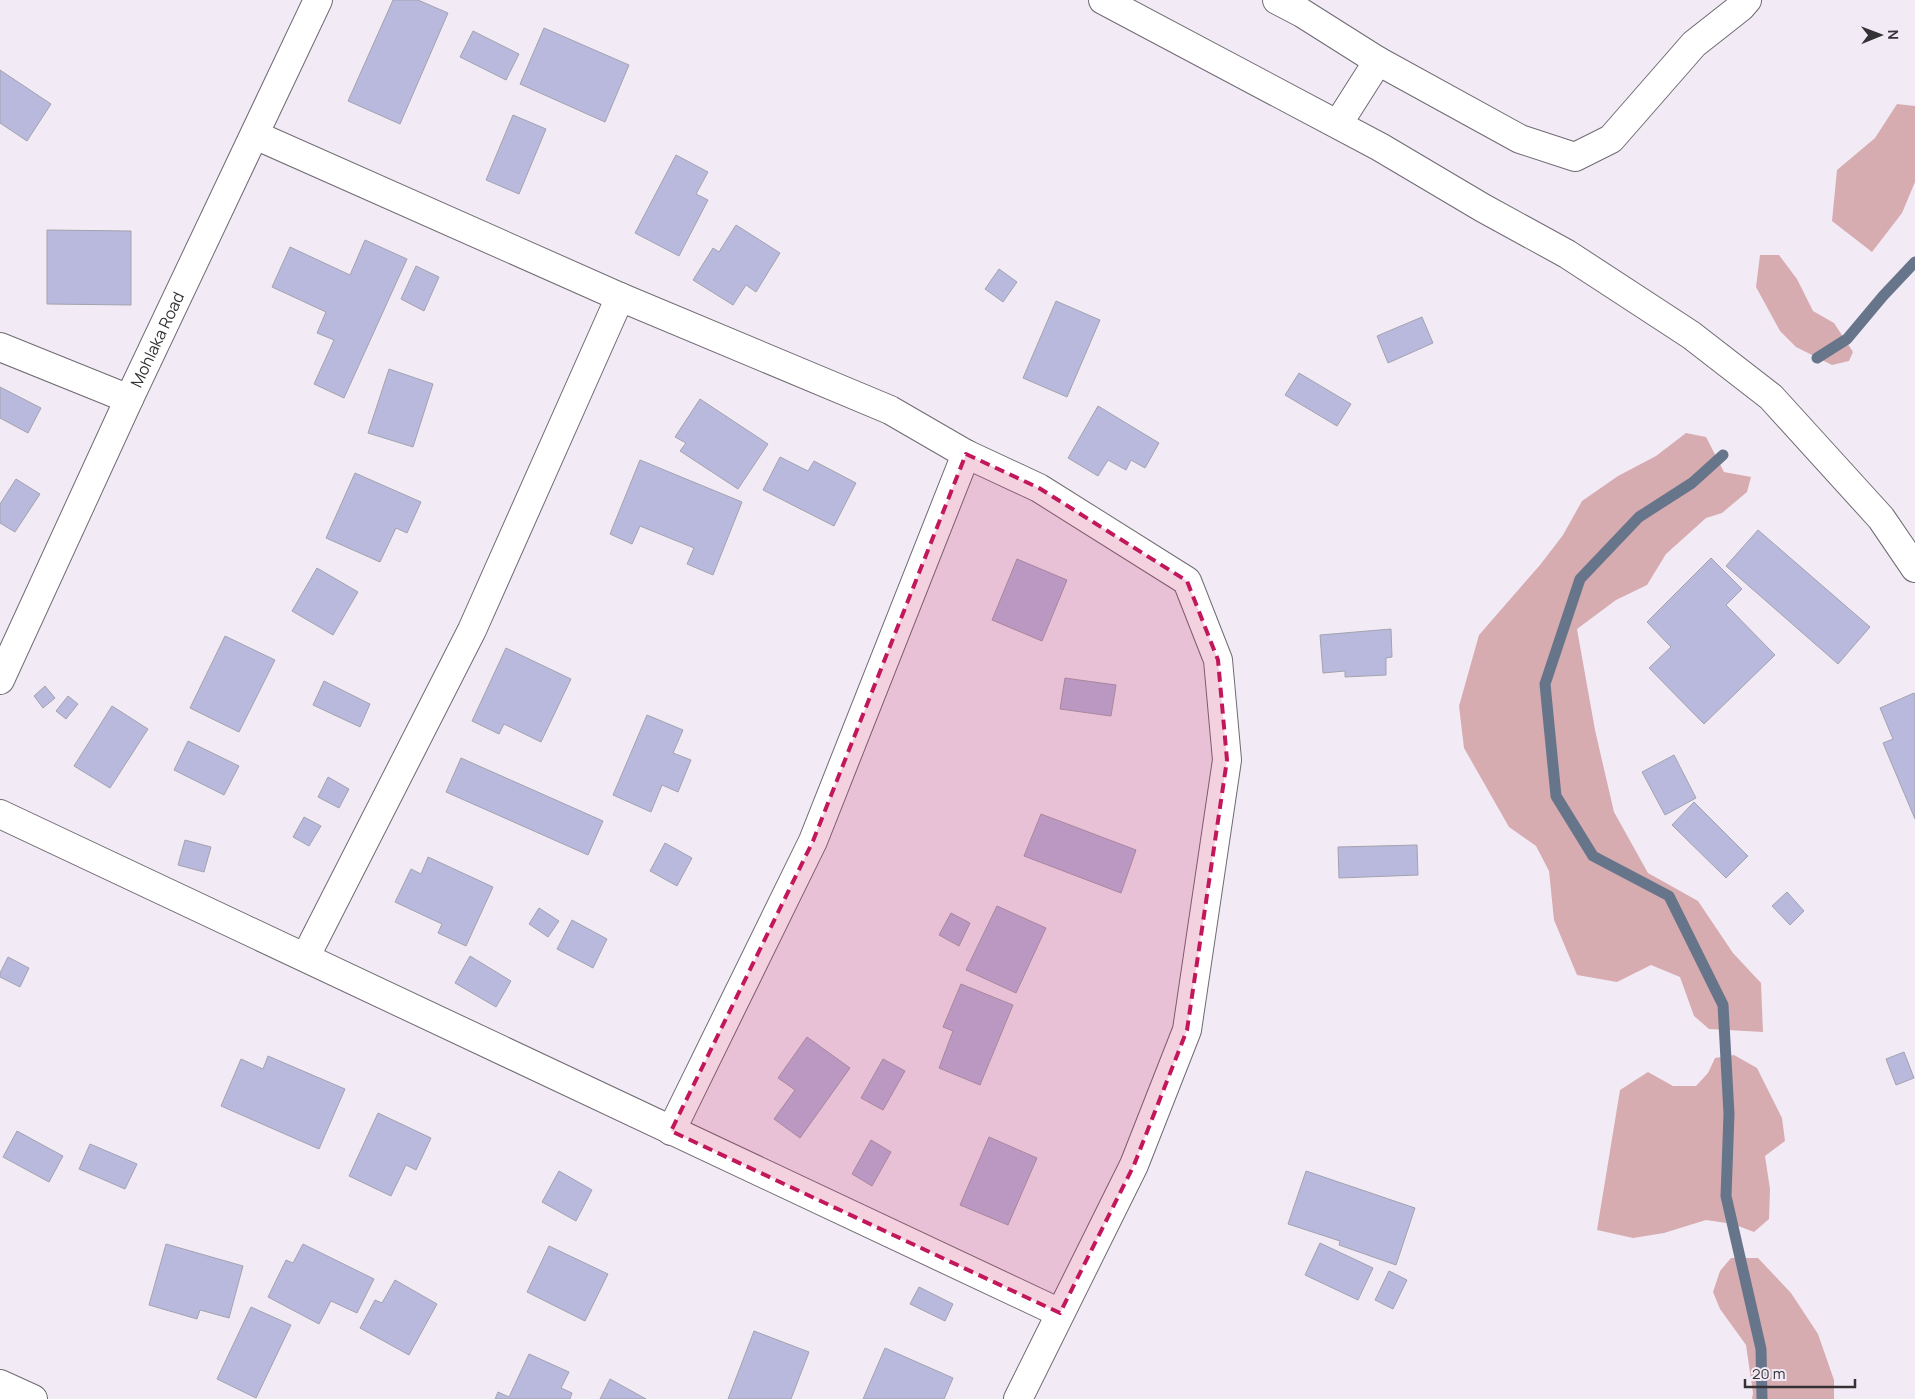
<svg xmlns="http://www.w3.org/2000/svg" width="1915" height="1399" font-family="Manrope,sans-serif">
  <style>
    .forest { fill: #d7acb1 }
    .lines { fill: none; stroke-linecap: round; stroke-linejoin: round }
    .stream { stroke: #67758b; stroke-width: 11 }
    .building { fill: #b9b8dd; stroke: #a3a3af }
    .street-casing { stroke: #706a73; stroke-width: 30 }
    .secondary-casing { stroke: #706a73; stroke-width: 30 }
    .street { stroke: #fff; stroke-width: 28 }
    .secondary { stroke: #fff; stroke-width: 28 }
    .marked { fill: #c2185b; fill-opacity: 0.2; stroke: #c2185b; stroke-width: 4; stroke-dasharray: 10 6; stroke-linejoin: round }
    .labels { text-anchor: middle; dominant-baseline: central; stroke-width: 5; stroke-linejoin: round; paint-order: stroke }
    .street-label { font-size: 16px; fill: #353236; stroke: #f2ebf6 }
  </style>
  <rect width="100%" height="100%" fill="#f2ebf6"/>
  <path class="forest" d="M 1897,104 L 1915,106 L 1915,182 L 1902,213 L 1872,252 L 1832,221 L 1837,170 L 1875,138 Z
    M 1760,255 L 1779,255 L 1797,279 L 1813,311 L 1834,323 L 1853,352 L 1849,361 L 1832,365 L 1796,347 L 1780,331 L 1756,287 Z
    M 1686,433 L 1706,437 L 1724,472 L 1751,477 L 1747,492 L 1722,513 L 1706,518 L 1666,554 L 1647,585 L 1616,600 L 1577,629 L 1595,730 L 1614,812 L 1648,873 L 1698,901 L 1733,953 L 1761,983 L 1763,1032 L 1709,1029 L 1694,1016 L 1680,977 L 1651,965 L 1617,982 L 1577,975 L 1554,920 L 1549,871 L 1536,846 L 1509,827 L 1464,748 L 1459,706 L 1479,635 L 1540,565 L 1563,535 L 1582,501 L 1618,476 L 1656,456 Z
    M 1734,1055 L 1757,1068 L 1782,1118 L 1785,1141 L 1765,1156 L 1770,1189 L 1769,1219 L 1754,1232 L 1733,1224 L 1706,1220 L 1664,1233 L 1633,1238 L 1597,1230 L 1620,1090 L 1648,1072 L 1673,1086 L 1696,1086 L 1708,1073 L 1715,1058 Z
    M 1731,1258 L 1758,1258 L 1791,1293 L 1818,1334 L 1834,1380 L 1834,1399 L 1752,1399 L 1753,1393 L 1746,1345 L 1720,1309 L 1713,1292 L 1720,1271 Z"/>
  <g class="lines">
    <path class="stream" d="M 1817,358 L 1847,339 L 1883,296 L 1915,262
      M 1723,455 L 1692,483 L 1639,517 L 1580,579 L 1545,684 L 1556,796 L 1593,856 L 1669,896 L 1723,1005 L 1729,1114 L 1726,1196 L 1761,1349 L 1762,1399"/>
  </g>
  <path class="building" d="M 393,0 L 418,0 L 448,13 L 400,124 L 348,101 Z
    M 544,28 L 629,65 L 605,122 L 520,84 Z
    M 473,31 L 519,54 L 506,80 L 460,57 Z
    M 0,70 L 51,104 L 27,141 L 0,123 Z
    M 513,115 L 546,129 L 519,194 L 486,180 Z
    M 676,155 L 708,172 L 696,194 L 708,200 L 679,256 L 635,233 Z
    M 736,225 L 780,253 L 756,292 L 746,285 L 733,305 L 693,280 L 713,248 L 719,252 Z
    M 47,230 L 131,231 L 131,305 L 47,304 Z
    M 365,240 L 407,259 L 344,398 L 314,384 L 334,340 L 317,333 L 326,312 L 272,287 L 290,247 L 350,275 Z
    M 416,266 L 439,277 L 424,311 L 401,299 Z
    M 999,269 L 1017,282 L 1003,302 L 985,289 Z
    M 1056,301 L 1100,320 L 1067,397 L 1023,378 Z
    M 1422,317 L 1433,343 L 1388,363 L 1377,336 Z
    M 389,369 L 433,384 L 413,447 L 368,433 Z
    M 1299,373 L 1351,404 L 1337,426 L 1285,395 Z
    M 0,387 L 41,408 L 28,433 L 0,418 Z
    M 700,399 L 768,444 L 738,489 L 680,451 L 686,443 L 675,437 Z
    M 1098,406 L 1159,443 L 1145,468 L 1131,460 L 1126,470 L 1108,460 L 1098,476 L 1068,458 Z
    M 780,457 L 808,471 L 814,461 L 856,483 L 834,526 L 763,490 Z
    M 640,460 L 742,502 L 713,575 L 687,564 L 694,548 L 640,526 L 632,544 L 610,534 Z
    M 355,473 L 421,502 L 407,533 L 396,528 L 380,562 L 326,538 Z
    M 16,479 L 40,494 L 15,532 L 0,523 L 0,504 Z
    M 1758,530 L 1870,627 L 1838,664 L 1726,566 Z
    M 1711,558 L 1742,589 L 1726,605 L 1775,655 L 1704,724 L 1649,668 L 1671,647 L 1647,622 Z
    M 1017,559 L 1067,580 L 1042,641 L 992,620 Z
    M 317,568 L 358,592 L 333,635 L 292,611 Z
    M 1391,629 L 1392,657 L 1386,658 L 1386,675 L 1345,677 L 1345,671 L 1323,673 L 1320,635 Z
    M 225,636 L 275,660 L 239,732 L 190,708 Z
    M 506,648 L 571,679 L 541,742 L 504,724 L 499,734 L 472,721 Z
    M 1065,678 L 1116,685 L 1111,716 L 1060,709 Z
    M 324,681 L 370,704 L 360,727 L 313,705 Z
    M 45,686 L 55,698 L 43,708 L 34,696 Z
    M 1914,693 L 1915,695 L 1915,819 L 1883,743 L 1893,739 L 1880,708 Z
    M 68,696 L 78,704 L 66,719 L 56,711 Z
    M 112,706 L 148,729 L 110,788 L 74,766 Z
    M 647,715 L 683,730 L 673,753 L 691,760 L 678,792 L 662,785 L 651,812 L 613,795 Z
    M 188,741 L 239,766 L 224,795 L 174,770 Z
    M 1674,755 L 1696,798 L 1665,815 L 1642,772 Z
    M 461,758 L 603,821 L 588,855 L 446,792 Z
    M 328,777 L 349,789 L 339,808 L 318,797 Z
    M 1694,802 L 1748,856 L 1726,878 L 1672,825 Z
    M 1041,814 L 1136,850 L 1121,893 L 1024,856 Z
    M 304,817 L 321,826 L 309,846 L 293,837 Z
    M 185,840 L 211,847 L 204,872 L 178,865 Z
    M 665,843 L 692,858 L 677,886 L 650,871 Z
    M 1417,845 L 1418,875 L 1339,878 L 1338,847 Z
    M 428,857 L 493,887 L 466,946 L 438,933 L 442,924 L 395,902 L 411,869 L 421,874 Z
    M 1787,892 L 1804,911 L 1790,925 L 1772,906 Z
    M 997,906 L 1046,928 L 1016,993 L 966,970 Z
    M 539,908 L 559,921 L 548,937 L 529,924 Z
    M 951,913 L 970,923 L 959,946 L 939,935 Z
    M 572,920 L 607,939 L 593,968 L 557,949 Z
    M 470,956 L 511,981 L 496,1007 L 455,983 Z
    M 8,957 L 29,968 L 20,987 L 0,977 L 0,973 Z
    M 961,984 L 1013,1005 L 980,1085 L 939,1068 L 953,1031 L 943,1027 Z
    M 807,1037 L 850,1068 L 800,1138 L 774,1119 L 795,1090 L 778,1078 Z
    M 1904,1052 L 1914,1078 L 1896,1085 L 1886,1059 Z
    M 268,1056 L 345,1089 L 319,1149 L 221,1106 L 241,1059 L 263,1069 Z
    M 883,1059 L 905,1071 L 883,1110 L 861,1098 Z
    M 378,1113 L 431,1138 L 416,1170 L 406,1165 L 391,1196 L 349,1176 Z
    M 17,1131 L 63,1156 L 49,1182 L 3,1157 Z
    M 989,1137 L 1037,1158 L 1008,1225 L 960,1205 Z
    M 871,1140 L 891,1152 L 872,1186 L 852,1174 Z
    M 90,1144 L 137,1164 L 125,1189 L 79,1169 Z
    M 559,1171 L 592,1190 L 576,1221 L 542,1202 Z
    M 1306,1171 L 1415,1208 L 1396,1265 L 1339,1245 L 1340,1241 L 1288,1224 Z
    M 1320,1243 L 1373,1268 L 1358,1300 L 1305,1275 Z
    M 166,1244 L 243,1266 L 229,1318 L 200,1310 L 197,1319 L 149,1305 Z
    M 303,1244 L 374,1279 L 357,1313 L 331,1301 L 319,1324 L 268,1297 L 286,1260 L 293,1263 Z
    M 549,1246 L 608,1274 L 585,1321 L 527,1292 Z
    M 1389,1271 L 1407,1280 L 1393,1309 L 1375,1300 Z
    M 395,1280 L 437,1304 L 409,1355 L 360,1328 L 375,1300 L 382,1303 Z
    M 919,1287 L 953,1304 L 945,1321 L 910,1304 Z
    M 251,1307 L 291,1325 L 256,1398 L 217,1379 Z
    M 754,1331 L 809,1352 L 791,1399 L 728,1399 Z
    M 885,1348 L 953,1378 L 944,1399 L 863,1399 Z
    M 529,1354 L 569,1372 L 561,1388 L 572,1393 L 570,1399 L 495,1399 L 498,1392 L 509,1397 Z
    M 610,1379 L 646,1399 L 600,1399 Z"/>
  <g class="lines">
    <defs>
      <g id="street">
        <path d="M 1277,0 L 1302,13 L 1378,61 L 1520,139 L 1575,157 L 1611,139 L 1694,44 L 1741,7 L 1747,0"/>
        <path d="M 1338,124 L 1378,61"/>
        <path d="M 255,135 L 620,297 L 890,410 L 966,454 L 1039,488 L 1187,581 L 1218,660 L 1227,760 L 1187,1030 L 1134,1165 L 1018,1399"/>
        <path d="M 0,347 L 129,399"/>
        <path id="s1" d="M 0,680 L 129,399 L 318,0"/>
        <path d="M 0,814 C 354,978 706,1147 1060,1313"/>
        <path d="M 306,956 L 472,630 L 620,297"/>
        <path d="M 671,1131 L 813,841 L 966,454"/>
        <path d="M 0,1384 L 33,1399"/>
      </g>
      <path id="secondary" d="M 1103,0 L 1380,147 L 1483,208 L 1567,254 L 1691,335 L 1771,397 L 1881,518 L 1915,568"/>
    </defs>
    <use href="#street" class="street-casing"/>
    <use href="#secondary" class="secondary-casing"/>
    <use href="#street" class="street"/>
    <use href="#secondary" class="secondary"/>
  </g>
  <path class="marked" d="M 966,454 L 1039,488 L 1187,581 L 1218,660 L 1227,760 L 1187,1030 L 1134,1165 L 1060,1313 L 671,1131 L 813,841 Z"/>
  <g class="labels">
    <g class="street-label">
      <text stroke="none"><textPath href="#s1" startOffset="375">Mohlaka Road</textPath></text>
    </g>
  </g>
  <g transform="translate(1880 35) rotate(89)" stroke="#f2ebf6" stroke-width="4" paint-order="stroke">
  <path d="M0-4L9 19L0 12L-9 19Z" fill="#353236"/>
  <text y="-8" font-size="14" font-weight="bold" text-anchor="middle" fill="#353236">N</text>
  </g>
  <path d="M1745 1379v8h110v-8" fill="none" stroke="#353236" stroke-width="2.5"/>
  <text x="1752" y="1379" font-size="15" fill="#353236" stroke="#f2ebf6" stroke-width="4" paint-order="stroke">20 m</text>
</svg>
